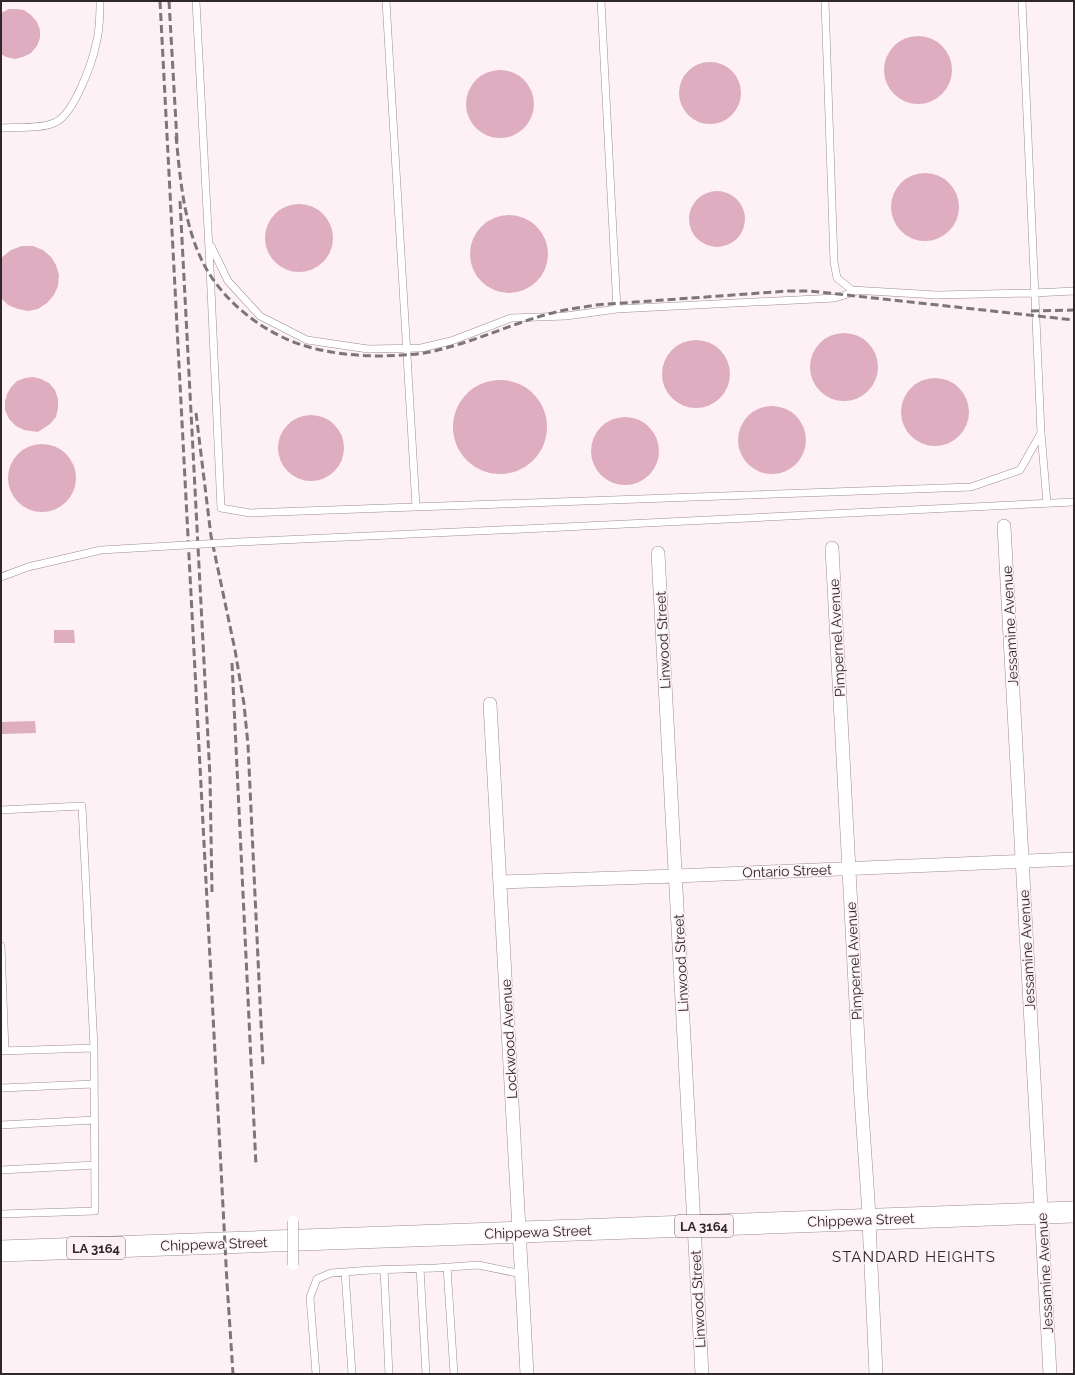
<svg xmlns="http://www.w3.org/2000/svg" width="1075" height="1375" font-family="Raleway,sans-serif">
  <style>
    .building { fill: #deadbf }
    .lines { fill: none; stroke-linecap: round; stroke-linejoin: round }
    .service-casing { stroke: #9c8d92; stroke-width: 8 }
    .minor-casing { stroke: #9c8d92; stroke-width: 14 }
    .primary-casing { stroke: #9c8d92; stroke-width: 22 }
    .service { stroke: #fff; stroke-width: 7 }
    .minor { stroke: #fff; stroke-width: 13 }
    .primary { stroke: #fff; stroke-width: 21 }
    .rail { stroke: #7d7578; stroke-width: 3; stroke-dasharray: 8 4; stroke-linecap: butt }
    .service-bridge-casing { stroke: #9c8d92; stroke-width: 8; stroke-linecap: butt }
    .pedestrian-bridge-casing { stroke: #9c8d92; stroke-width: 11; stroke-linecap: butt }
    .service-bridge { stroke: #fff; stroke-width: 7 }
    .pedestrian-bridge { stroke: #fff; stroke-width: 10 }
    .labels { text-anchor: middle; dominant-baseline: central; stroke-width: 3; stroke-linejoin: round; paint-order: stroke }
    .shield { fill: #fef1f6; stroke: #6c6467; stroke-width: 1 }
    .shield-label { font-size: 13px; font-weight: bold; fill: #2e282a }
    .street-label { font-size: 14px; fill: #2e282a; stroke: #fef1f6 }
    .neighbourhood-label { font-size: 15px; letter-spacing: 1px; fill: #2e282a; stroke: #fef1f6 }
  </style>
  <rect width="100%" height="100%" fill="#fef1f6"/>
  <path class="building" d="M 9,9 L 16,9 L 24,10 L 31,15 L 37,22 L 40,30 L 40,38 L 37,46 L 31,53 L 23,57 L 15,59 L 6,57 L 1,54 L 1,13 Z
    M884 70a34 34 0 1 1 68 0a34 34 0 1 1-68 0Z
    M679 93a31 31 0 1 1 62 0a31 31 0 1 1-62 0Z
    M466 104a34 34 0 1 1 68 0a34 34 0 1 1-68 0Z
    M891 207a34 34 0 1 1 68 0a34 34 0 1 1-68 0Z
    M689 219a28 28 0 1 1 56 0a28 28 0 1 1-56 0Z
    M265 238a34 34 0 1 1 68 0a34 34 0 1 1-68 0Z
    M470 254a39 39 0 1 1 78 0a39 39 0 1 1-78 0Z
    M 22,246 L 33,246 L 43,250 L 51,257 L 56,265 L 59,275 L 58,286 L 54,295 L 47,303 L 38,309 L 28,311 L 18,309 L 8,305 L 1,298 L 1,258 L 11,250 Z
    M810 367a34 34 0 1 1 68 0a34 34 0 1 1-68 0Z
    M662 374a34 34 0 1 1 68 0a34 34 0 1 1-68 0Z
    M 33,377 L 41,379 L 49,383 L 55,390 L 58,399 L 58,408 L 56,417 L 50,424 L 38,432 L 24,430 L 16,426 L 9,419 L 5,410 L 5,402 L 7,394 L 11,387 L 17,381 L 25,378 Z
    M901 412a34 34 0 1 1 68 0a34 34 0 1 1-68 0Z
    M453 427a47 47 0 1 1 94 0a47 47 0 1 1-94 0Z
    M738 440a34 34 0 1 1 68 0a34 34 0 1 1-68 0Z
    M278 448a33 33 0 1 1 66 0a33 33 0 1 1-66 0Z
    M591 451a34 34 0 1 1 68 0a34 34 0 1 1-68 0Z
    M8 478a34 34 0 1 1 68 0a34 34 0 1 1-68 0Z
    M 54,630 L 74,630 L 75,643 L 54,643 Z
    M 35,721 L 36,733 L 2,734 L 1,722 Z"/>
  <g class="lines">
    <defs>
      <path id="service" d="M 196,1 L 210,268 L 221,508 L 250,513 L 971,487 L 1020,470 L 1041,433 L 1022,1
        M 386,1 L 416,507
        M 601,1 L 617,309
        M 825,1 L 834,262 L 837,278 L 852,290 L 937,295 L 1034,293 L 1074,291
        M 1,128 C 15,127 44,129 56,122 C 74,113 92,64 96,44 C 100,30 100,15 100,1
        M 211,246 L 228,281 L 260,316 L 307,340 L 368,349 L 421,348 L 451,341 L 511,318 L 566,316 L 617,309 L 835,298 L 857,291
        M 1041,433 L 1047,503
        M 544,528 L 1074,502
        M 1,810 L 82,806 L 94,1048 L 95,1211 L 1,1214
        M 1,946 L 5,1051
        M 1,1051 L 94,1048
        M 1,1088 L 94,1084
        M 1,1125 L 95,1120
        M 1,1170 L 95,1165
        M 447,1267 L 454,1374
        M 420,1268 L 426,1374
        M 384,1269 L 389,1374
        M 345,1272 L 352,1374
        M 316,1374 L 310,1297 L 317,1279 L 331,1273 L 371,1270 L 436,1268 L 478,1265 L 522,1274"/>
      <path id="minor" d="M 1004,526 L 1050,1374
        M 832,548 L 861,1098 L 868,1200 L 876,1374
        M 658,553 L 702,1374
        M 490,704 L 527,1374
        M 500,882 L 676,876 L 1074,859"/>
      <path id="primary" d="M 1,1251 L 1074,1212"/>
    </defs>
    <use href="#service" class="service-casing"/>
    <use href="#minor" class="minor-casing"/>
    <use href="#primary" class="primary-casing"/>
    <use href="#service" class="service"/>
    <use href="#minor" class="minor"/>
    <use href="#primary" class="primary"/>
    <path class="rail" d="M 160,1 L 227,1283 L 233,1374
      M 169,1 L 177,141
      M 176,136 C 180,176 183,217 199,254 C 217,298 264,335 309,347 C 334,354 359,356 384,356 C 402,355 421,355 438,350 C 481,340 521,319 565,310 C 575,308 585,307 595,305 L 788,291 L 810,291 L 1074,320
      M 180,201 L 210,777 L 212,892
      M 1031,311 L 1074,310
      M 196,413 L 211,536 L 235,650 L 244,704 L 248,745 L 263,1066
      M 232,663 L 256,1166"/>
    <defs>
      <path id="service-bridge" d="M 1,577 L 28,567 L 101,550 L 238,542 L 544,528"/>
      <path id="pedestrian-bridge" d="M 293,1221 L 293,1265"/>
    </defs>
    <use href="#service-bridge" class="service-bridge-casing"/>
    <use href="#pedestrian-bridge" class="pedestrian-bridge-casing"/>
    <use href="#service-bridge" class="service-bridge"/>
    <use href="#pedestrian-bridge" class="pedestrian-bridge"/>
  </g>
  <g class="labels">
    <g class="shield">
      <rect x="675" y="1215" width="58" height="22" rx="3"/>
      <rect x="67" y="1237" width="58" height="22" rx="3"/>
    </g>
    <g class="shield-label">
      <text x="704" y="1226">LA 3164</text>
      <text x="96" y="1248">LA 3164</text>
    </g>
    <g class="street-label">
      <text transform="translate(1010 626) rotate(-93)">Jessamine Avenue</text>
      <text transform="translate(837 638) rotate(-93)">Pimpernel Avenue</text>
      <text transform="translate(663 640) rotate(-93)">Linwood Street</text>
      <text transform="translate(787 871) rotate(-2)">Ontario Street</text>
      <text transform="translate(1027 950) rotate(-93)">Jessamine Avenue</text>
      <text transform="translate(854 961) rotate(-93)">Pimpernel Avenue</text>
      <text transform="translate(681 963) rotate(-93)">Linwood Street</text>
      <text transform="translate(509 1039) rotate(-93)">Lockwood Avenue</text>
      <text transform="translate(861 1220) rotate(-2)">Chippewa Street</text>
      <text transform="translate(538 1232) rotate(-2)">Chippewa Street</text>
      <text transform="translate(214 1244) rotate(-2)">Chippewa Street</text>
      <text transform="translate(1045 1273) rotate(-93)">Jessamine Avenue</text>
      <text transform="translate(698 1299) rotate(-93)">Linwood Street</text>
    </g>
    <g class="neighbourhood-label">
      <text x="914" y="1257">STANDARD HEIGHTS</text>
    </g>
  </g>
  <rect width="1075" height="1375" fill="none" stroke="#2e282a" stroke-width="4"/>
</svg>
